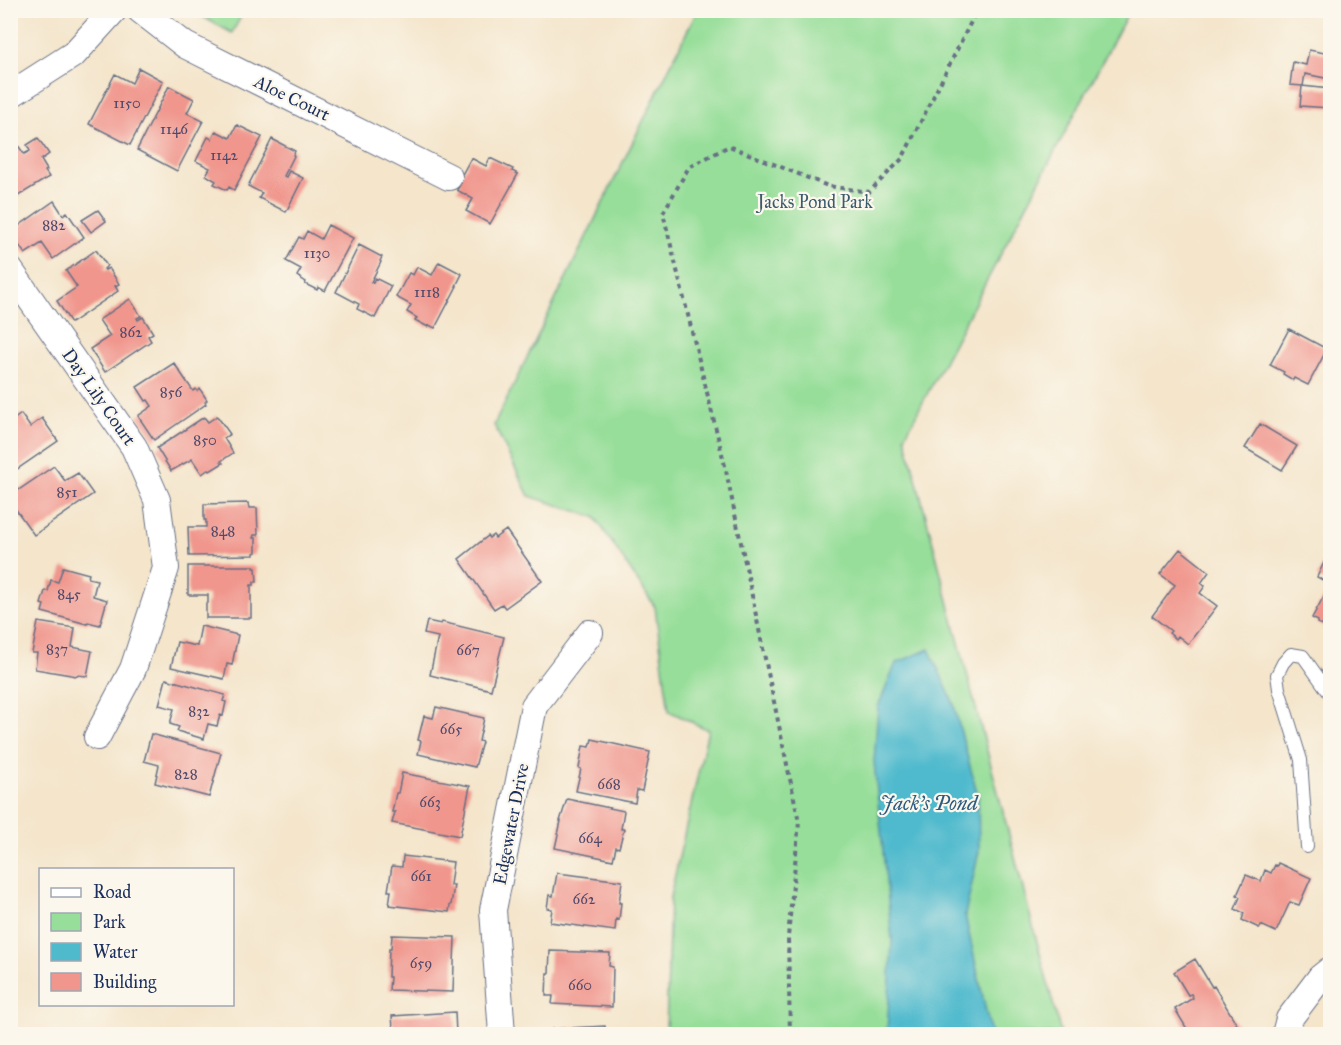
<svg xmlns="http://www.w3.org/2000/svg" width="1341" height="1045" font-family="'IM FELL Great Primer',serif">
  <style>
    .green { fill: #96de99; stroke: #58867c; stroke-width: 1.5 }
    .water { fill: #50bacd; stroke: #367496; stroke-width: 1.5 }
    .building { fill: #f0968d }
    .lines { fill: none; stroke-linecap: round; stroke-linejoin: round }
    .service-casing { stroke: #676f84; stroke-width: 14 }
    .minor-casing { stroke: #676f84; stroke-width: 28 }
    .path { stroke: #676f84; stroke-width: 4; stroke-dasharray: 4.5 4.5; stroke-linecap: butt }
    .service { stroke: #fff; stroke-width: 12 }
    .minor { stroke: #fff; stroke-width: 26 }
    .labels { text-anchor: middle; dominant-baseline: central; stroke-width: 4.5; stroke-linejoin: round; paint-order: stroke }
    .number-label { font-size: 15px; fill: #50496a }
    .street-label { font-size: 18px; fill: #1b2f5e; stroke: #fbf7ec }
    .park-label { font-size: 18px; fill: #3a5b6d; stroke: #fbf7ec }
    .water-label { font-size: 20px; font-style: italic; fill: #2b597f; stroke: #fbf7ec }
  </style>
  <rect width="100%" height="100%" fill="#fbf7ec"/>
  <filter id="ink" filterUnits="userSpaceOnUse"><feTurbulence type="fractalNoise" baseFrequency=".0167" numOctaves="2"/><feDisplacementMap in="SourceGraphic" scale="12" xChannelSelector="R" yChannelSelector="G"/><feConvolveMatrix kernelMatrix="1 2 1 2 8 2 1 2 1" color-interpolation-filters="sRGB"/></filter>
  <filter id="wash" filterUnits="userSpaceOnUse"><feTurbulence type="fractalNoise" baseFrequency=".008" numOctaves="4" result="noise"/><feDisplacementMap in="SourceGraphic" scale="24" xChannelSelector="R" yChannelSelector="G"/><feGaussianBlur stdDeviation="1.35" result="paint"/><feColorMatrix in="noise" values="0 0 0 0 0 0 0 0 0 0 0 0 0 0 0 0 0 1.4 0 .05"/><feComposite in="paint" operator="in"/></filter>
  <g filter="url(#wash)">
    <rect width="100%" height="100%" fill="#f4e5cb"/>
    <path class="green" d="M 192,11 L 244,11 L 232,33 Z
      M 697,11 L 1129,11 L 905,436 L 1061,1034 L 666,1034 L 670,897 L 708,730 L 669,711 L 655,607 L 595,517 L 529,496 L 494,425 Z"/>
    <path class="water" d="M 929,649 L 953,702 L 978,796 L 979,851 L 965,915 L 991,1034 L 887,1034 L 892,940 L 874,762 L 878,707 L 896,663 Z"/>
    <g id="blocks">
      <path class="building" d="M 1309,50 L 1330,54 L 1330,79 L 1305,74 L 1303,86 L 1290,85 L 1293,62 L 1306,65 Z
        M 139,68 L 163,81 L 130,145 L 89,124 L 115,74 L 132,83 Z
        M 169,86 L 194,99 L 187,113 L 203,121 L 177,171 L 137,150 Z
        M 1302,86 L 1330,89 L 1330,108 L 1300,106 Z
        M 237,125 L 262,137 L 234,190 L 229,187 L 227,190 L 214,184 L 216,181 L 206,175 L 210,168 L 196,161 L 208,137 L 212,139 L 216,131 L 230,138 Z
        M 38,138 L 49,154 L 41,160 L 47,170 L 45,171 L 49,177 L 10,201 L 10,144 L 15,141 L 24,154 L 30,151 L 27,145 Z
        M 272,139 L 295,151 L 293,155 L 294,156 L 284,176 L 286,177 L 289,171 L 303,178 L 286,212 L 259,198 L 262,193 L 248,186 Z
        M 471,158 L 486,166 L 490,158 L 513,169 L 512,171 L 518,174 L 490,224 L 466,211 L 473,199 L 457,190 L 461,183 L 458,182 Z
        M 54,201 L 63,215 L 67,212 L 84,237 L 53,259 L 42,243 L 25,254 L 10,232 Z
        M 98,210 L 106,221 L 91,232 L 82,220 Z
        M 328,225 L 353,238 L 325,291 L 318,287 L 317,290 L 305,284 L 306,282 L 297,276 L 301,269 L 286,261 L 299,237 L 303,239 L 307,231 L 321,239 Z
        M 359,245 L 382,257 L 380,261 L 381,262 L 371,282 L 373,283 L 375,278 L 391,286 L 375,318 L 357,309 L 359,304 L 336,292 Z
        M 96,250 L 107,266 L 104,269 L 105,270 L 109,268 L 119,284 L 115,286 L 118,291 L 71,323 L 57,301 L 77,287 L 66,271 Z
        M 439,262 L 462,274 L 456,286 L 457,286 L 435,328 L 429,325 L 428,327 L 415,320 L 417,318 L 407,312 L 411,305 L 396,297 L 409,273 L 413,275 L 417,267 L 432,275 Z
        M 130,299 L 141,316 L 137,318 L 138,320 L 143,317 L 153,333 L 148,336 L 151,341 L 105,372 L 90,349 L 110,336 L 99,320 Z
        M 1289,329 L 1327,349 L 1308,385 L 1294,378 L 1293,380 L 1283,374 L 1284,372 L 1270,365 Z
        M 174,363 L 193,391 L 196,389 L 197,391 L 200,389 L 207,400 L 205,402 L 206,404 L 154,440 L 138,416 L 152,406 L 148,400 L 146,401 L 137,387 Z
        M 21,414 L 30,427 L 42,418 L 58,441 L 10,474 L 10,416 L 13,420 Z
        M 217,416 L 230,434 L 224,438 L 233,453 L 221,461 L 223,463 L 210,471 L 209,469 L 202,474 L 192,459 L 171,471 L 157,448 L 204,417 L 208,422 Z
        M 1260,424 L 1297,446 L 1282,470 L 1245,448 Z
        M 54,466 L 65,481 L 78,473 L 93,494 L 34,535 L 10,501 L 10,496 Z
        M 248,503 L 249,508 L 257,508 L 258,535 L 254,535 L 253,538 L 256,538 L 256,552 L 254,553 L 254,555 L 189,556 L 188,527 L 206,527 L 206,520 L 204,520 L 204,504 Z
        M 506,530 L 542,581 L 505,608 L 502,604 L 494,609 L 459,559 L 488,536 L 489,538 L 493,535 L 495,538 Z
        M 1180,549 L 1209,572 L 1201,583 L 1205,586 L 1200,593 L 1217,606 L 1188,644 L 1178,636 L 1176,639 L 1169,633 L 1171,631 L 1152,616 L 1175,585 L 1160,574 Z
        M 1330,550 L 1330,584 L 1317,577 Z
        M 188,566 L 254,566 L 254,568 L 256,568 L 257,582 L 254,582 L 254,585 L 251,585 L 251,618 L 206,618 L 206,603 L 208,603 L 208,595 L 188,595 Z
        M 63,567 L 89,574 L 88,578 L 97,580 L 93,596 L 107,600 L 100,625 L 88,622 L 87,624 L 42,612 L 44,605 L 41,604 L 45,591 L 48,591 L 51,580 L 58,582 Z
        M 1330,591 L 1330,629 L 1317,623 L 1318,621 L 1312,618 L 1325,594 L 1328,596 Z
        M 427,621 L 441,624 L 442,622 L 504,637 L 491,690 L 430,675 L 438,637 L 424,634 Z
        M 38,622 L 75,628 L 72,647 L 92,651 L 87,676 L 77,675 L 77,676 L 35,669 L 37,653 L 32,653 Z
        M 201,626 L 238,635 L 232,665 L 227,664 L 224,679 L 171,667 L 177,642 L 197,646 Z
        M 166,679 L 225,695 L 223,701 L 226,702 L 223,716 L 220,715 L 217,726 L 208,724 L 204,739 L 177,731 L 179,727 L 170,724 L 174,709 L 159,705 Z
        M 436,707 L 484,718 L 479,741 L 482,742 L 475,767 L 418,754 L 421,741 L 418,740 L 424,716 L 433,718 Z
        M 151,734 L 221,753 L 209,797 L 155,783 L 159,765 L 144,761 Z
        M 592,739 L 650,752 L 642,791 L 637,790 L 635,803 L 576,791 L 581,769 L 579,768 L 583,746 L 590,747 Z
        M 402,773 L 470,786 L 460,836 L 392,823 L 395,812 L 392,812 L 396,793 L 398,793 Z
        M 567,799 L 624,811 L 621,829 L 624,829 L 619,848 L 616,847 L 613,860 L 555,848 L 561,821 L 560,821 Z
        M 403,856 L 453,862 L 450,885 L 454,885 L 451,905 L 450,905 L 449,912 L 389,905 L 391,891 L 388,891 L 392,866 L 402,867 Z
        M 1278,863 L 1311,878 L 1299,905 L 1290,902 L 1276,932 L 1261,925 L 1260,928 L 1259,928 L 1242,920 L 1244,913 L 1235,909 L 1240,897 L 1237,895 L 1246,875 L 1261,881 L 1265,870 L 1271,873 L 1275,865 L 1277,866 Z
        M 557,873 L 622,881 L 619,903 L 621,903 L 619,920 L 616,919 L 615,931 L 550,922 L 552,909 L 547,908 L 549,895 L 553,896 Z
        M 392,935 L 455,937 L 453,992 L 389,990 L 390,977 L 388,977 L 389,949 L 391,949 Z
        M 550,951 L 610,953 L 609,966 L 613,967 L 612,1007 L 552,1004 L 553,996 L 546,996 L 547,973 L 549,973 Z
        M 1195,959 L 1212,987 L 1214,986 L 1239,1028 L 1228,1034 L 1190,1034 L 1175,1009 L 1193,998 L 1191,994 L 1188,995 L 1174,972 Z
        M 455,1012 L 456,1034 L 379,1034 L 379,1030 L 393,1028 L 392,1016 Z
        M 605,1026 L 606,1034 L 552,1034 L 552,1029 Z"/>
    </g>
  </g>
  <g filter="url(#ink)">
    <use href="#blocks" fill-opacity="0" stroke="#676f84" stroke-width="1.5"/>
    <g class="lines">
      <defs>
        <path id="service" d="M 1307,847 L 1301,760 L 1279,689 L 1277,675 L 1283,663 L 1291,654 L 1303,656 L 1330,694"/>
        <path id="minor" d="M 140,10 L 185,45 L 449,177
          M 10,95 L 74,54 L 114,10
          M 10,270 L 134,447 L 157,500 L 166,568 L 133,669 L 97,737
          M 502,1034 L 493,910 L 534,706 L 590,633
          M 1285,1034 L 1289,1019 L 1320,978 L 1330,970"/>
      </defs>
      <use href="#service" class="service-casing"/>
      <use href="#minor" class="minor-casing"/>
      <path class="path" d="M 790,1034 L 788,937 L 799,822 L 725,466 L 663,213 L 689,167 L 729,146 L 828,186 L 869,192 L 902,159 L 977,10"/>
      <use href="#service" class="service"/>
      <use href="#minor" class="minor"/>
    </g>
  </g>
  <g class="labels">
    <g class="number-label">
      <text x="127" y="103">1150</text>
      <text x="174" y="129">1146</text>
      <text x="224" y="155">1142</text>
      <text x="54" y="225">882</text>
      <text x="317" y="253">1130</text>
      <text x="427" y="292">1118</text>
      <text x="131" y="332">862</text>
      <text x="171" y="392">856</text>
      <text x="205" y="440">850</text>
      <text x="67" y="492">851</text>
      <text x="223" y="531">848</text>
      <text x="69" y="594">845</text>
      <text x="57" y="649">837</text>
      <text x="468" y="650">667</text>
      <text x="199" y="711">832</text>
      <text x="451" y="729">665</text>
      <text x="186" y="774">828</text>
      <text x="609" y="784">668</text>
      <text x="430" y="802">663</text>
      <text x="590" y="838">664</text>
      <text x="421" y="876">661</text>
      <text x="584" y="899">662</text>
      <text x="421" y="963">659</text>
      <text x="580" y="985">660</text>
    </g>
    <g class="street-label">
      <text transform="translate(292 98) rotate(26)">Aloe Court</text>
      <text transform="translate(99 397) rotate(55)">Day Lily Court</text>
      <text transform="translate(511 824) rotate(-79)">Edgewater Drive</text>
    </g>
    <g class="park-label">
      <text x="815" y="202">Jacks Pond Park</text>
    </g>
    <g class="water-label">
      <text x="929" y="803">Jack's Pond</text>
    </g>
  </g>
  <rect width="1341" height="1045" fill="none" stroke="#fbf7ec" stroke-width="36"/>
  <rect x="39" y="868" width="195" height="138" fill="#fbf7ec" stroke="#a1a7b3" stroke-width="1.5"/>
  <rect x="51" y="888" width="30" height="9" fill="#ffffff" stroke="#a1a7b3" stroke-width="1.5"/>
  <text x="93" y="898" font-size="18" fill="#1b2f5e">Road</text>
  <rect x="51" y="913" width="30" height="18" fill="#96de99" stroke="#a1a7b3" stroke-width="1.5"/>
  <text x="93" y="928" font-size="18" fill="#1b2f5e">Park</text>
  <rect x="51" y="943" width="30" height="18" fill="#50bacd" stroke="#a1a7b3" stroke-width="1.5"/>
  <text x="93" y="958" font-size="18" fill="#1b2f5e">Water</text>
  <rect x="51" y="973" width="30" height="18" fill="#f0968d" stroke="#a1a7b3" stroke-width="1.5"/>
  <text x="93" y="988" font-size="18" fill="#1b2f5e">Building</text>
</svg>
